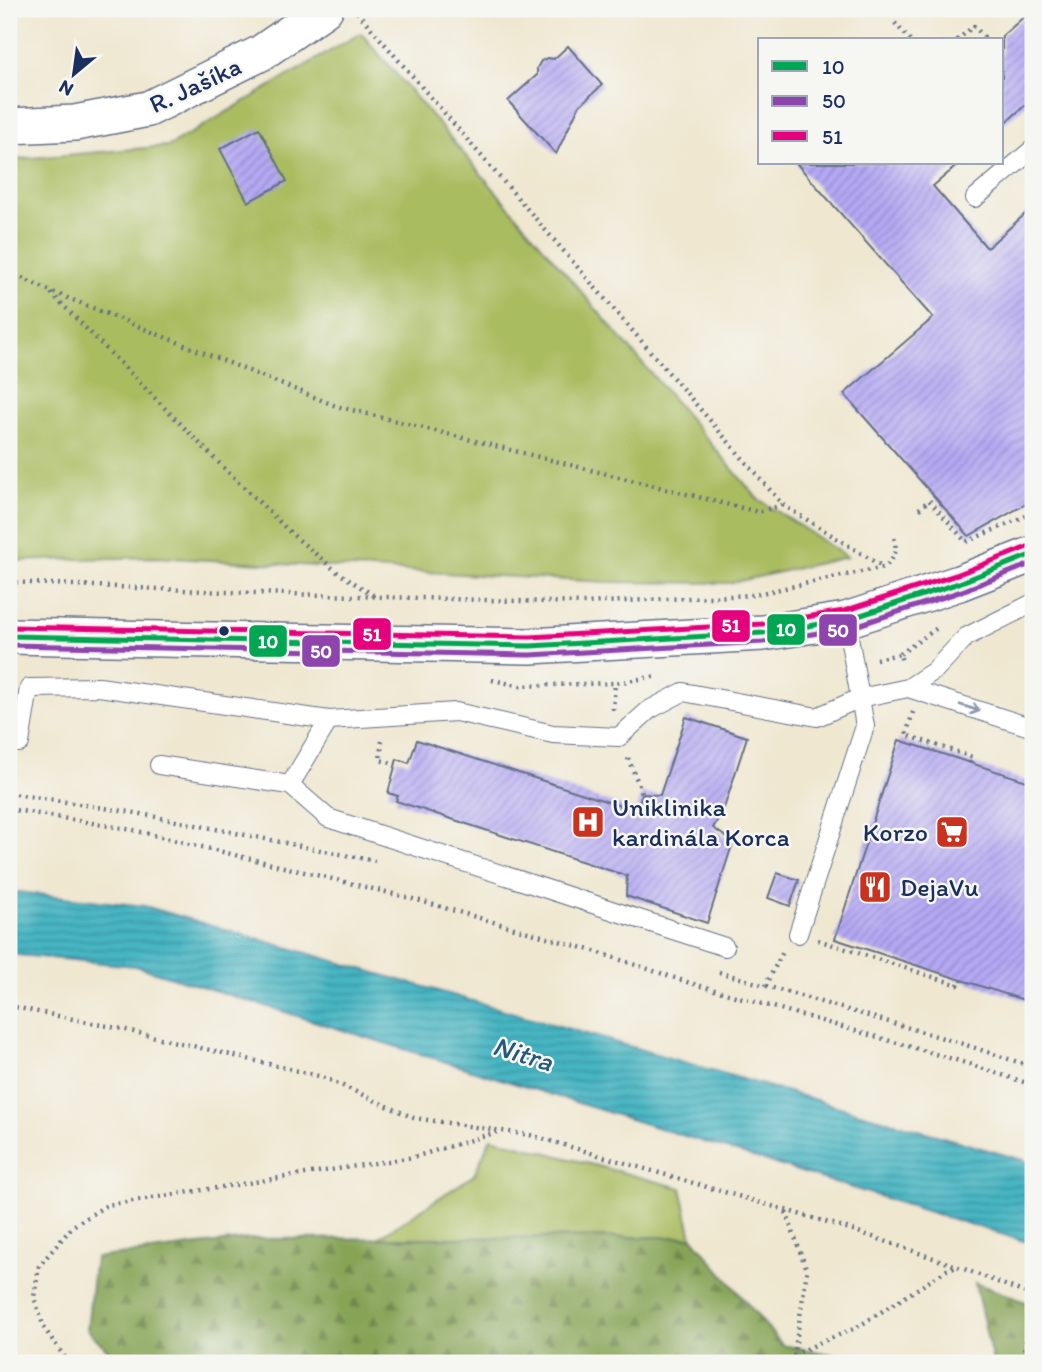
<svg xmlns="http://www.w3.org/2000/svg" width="1042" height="1372" font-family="Itim,sans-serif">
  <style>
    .grass { fill: #aabc60; stroke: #62765f; stroke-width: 2 }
    .forest { fill: url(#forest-firs); stroke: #516a5a; stroke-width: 2 }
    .water { fill: url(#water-rules); stroke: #317290; stroke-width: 2 }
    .building { fill: url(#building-hatch) }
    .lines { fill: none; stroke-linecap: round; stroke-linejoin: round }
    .service-casing { stroke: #656f86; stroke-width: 20 }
    .minor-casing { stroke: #656f86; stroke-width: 38 }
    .path { stroke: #656f86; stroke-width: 4.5; stroke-dasharray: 2 5; stroke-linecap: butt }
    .service { stroke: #fff; stroke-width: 18 }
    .minor { stroke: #fff; stroke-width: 35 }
    .bus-1-casing { stroke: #f6f6f2; stroke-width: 10 }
    .bus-2-casing { stroke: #f6f6f2; stroke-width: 10 }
    .bus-3-casing { stroke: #f6f6f2; stroke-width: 10 }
    .bus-1 { stroke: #00a651; stroke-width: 5 }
    .bus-2 { stroke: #8e44ad; stroke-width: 5 }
    .bus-3 { stroke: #e5007d; stroke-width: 5 }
    .oneway { stroke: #8d97ae }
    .bus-dot { fill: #1b2f5e; stroke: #f6f6f2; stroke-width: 2.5 }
    .labels { text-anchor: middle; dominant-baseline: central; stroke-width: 5; stroke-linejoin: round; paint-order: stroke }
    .street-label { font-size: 26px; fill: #1b2f5e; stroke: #f6f6f2 }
    .poi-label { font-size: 26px; fill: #1b2f5e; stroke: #f6f6f2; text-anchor: start }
    .water-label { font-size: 28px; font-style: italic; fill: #28577c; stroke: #f6f6f2 }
    .line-badge { stroke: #f6f6f2; stroke-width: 2.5 }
    .badge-label { font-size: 19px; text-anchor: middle; font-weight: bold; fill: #fff }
  </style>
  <defs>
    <pattern id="forest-firs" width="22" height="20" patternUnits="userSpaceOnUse" patternTransform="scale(1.75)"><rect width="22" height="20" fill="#87a456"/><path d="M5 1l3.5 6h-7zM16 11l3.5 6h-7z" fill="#6e864a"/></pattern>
    <pattern id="water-rules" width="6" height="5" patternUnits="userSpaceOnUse" patternTransform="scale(1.75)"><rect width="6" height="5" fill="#47b5c2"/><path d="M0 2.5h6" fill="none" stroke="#3a94a1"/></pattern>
    <pattern id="building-hatch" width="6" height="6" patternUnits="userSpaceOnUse" patternTransform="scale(1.75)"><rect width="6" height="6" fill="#b5a9f4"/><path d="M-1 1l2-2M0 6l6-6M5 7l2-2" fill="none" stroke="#928ac9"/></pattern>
  </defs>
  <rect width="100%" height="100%" fill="#f6f6f2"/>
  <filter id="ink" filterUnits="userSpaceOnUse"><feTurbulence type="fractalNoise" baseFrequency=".0143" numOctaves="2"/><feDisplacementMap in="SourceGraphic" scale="14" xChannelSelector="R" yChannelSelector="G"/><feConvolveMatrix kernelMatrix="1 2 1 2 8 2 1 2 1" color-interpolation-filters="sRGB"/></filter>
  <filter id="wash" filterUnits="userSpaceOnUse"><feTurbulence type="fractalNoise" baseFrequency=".00686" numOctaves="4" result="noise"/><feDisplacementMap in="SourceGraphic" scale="28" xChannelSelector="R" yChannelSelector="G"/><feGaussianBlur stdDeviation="1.57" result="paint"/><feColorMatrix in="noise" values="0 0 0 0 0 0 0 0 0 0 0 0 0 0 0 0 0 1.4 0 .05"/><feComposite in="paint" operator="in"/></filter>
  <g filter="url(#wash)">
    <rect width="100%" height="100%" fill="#efe7d0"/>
    <path class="grass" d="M 361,33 L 757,498 L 847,557 L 731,583 L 605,582 L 156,557 L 9,561 L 9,160 L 169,146 Z
      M 491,1138 L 681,1188 L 692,1237 L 378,1238 L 474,1175 Z"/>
    <path class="forest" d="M 692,1237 L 782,1345 L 877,1363 L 120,1363 L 87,1329 L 95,1258 L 248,1239 Z
      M 975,1283 L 1031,1304 L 1033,1311 L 1033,1363 L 993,1363 Z"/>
    <path class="water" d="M 9,891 L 144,906 L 1033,1163 L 1033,1244 L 136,966 L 9,954 Z"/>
    <g id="blocks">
      <path class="building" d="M 1033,9 L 1033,98 L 1002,126 L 1002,36 Z
        M 568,46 L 602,85 L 579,106 L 556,154 L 508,101 L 537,75 L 537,68 L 541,61 L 547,58 L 554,59 Z
        M 259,128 L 287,181 L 248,202 L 220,149 Z
        M 796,163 L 960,163 L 933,186 L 987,248 L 1033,207 L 1033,500 L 969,536 L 844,394 L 933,318 Z
        M 686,717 L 747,737 L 724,808 L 713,828 L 733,842 L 707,923 L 626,896 L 627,876 L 396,801 L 398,796 L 388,793 L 397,759 L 409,763 L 417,740 L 636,811 L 642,794 L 660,795 Z
        M 899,740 L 1033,783 L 1033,1003 L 835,939 Z
        M 777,873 L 799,880 L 790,906 L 768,898 Z"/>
    </g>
  </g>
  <g filter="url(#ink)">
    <use href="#blocks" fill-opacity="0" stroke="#656f86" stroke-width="2"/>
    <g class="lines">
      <defs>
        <path id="service" d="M 975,198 L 1033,149
          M 908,688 L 1033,728
          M 9,743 L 20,743 L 29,688 L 99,687 L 329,720 L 456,712 L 553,734 L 619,737 L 649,710 L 683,692 L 817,717 L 860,698 L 908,688 L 934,671 L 966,637 L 1033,603
          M 159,765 L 290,785 L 329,720
          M 290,785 L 328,818 L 725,947
          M 798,934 L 865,726 L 846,620"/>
        <path id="minor" d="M 9,126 L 75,123 L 148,109 L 261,53 L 325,9
          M 9,636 L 530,646 L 763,633 L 846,620 L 959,583 L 1033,554"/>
      </defs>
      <use href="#service" class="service-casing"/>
      <use href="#minor" class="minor-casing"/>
      <path class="path" d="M 357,12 L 783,505 L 883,567
        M 895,23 L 910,40
        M 957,40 L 974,26 L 984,37 L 981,40
        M 9,272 L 48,290 L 336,406 L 758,512 L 783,505
        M 51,293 L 228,472 L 292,534 L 337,572 L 373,595
        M 919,509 L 929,500 L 966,542 L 1033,513
        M 9,582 L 225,592 L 582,603 L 752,595 L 884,567 C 898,556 897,549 893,533
        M 900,654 L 940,626
        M 876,659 L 900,654 L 902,662
        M 492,680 L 521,686 L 615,683 L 658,676
        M 613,710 L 615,683
        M 913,712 L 906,735 L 972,757 L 970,763
        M 382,741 L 380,760 L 395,764
        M 628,758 L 643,795
        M 9,793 L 136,813 L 375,861
        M 9,809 L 133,830 L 410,898 L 594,951 L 687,982 L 956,1060 L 1033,1085
        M 818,940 L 958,985 L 960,979
        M 719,972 L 960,1043 L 1033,1067
        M 765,986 L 784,950
        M 9,1006 L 122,1029 L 323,1077 L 414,1118 L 530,1135 L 850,1229 L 959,1267 L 1033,1296
        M 786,1212 L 807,1271 L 794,1355 L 819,1343 L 856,1328 L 947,1270 L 958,1267
        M 69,1363 L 44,1328 L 34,1297 L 39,1266 L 73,1226 L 107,1205 L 414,1157 L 497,1132
        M 783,1363 L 794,1355
        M 1021,1363 L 1033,1309"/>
      <use href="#service" class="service"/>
      <use href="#minor" class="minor"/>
      <defs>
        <path id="bus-1" d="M 9,636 L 530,646 L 763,633 L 846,620 L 959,583 L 1033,554"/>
        <path id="bus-2" d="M 9,645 L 530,655 L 763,642 L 849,628 L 962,591 L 1033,563"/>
        <path id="bus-3" d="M 9,627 L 530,637 L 762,624 L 844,611 L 956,575 L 1030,546"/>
      </defs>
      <use href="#bus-1" class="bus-1-casing"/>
      <use href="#bus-2" class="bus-2-casing"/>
      <use href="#bus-3" class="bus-3-casing"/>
      <use href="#bus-1" class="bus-1"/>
      <use href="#bus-2" class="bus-2"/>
      <use href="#bus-3" class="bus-3"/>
    </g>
    <defs><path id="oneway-shaft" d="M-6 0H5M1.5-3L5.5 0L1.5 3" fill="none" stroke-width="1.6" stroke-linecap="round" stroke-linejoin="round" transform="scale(1.75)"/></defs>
    <use class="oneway" href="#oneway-shaft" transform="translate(970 708) rotate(18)"/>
  </g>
  <defs>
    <symbol id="hospital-square" viewBox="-11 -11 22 22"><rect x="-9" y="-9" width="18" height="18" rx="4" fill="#c8321e" stroke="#f6f6f2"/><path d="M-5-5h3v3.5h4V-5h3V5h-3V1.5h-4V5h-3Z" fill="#fff"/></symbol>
    <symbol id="supermarket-square" viewBox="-11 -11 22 22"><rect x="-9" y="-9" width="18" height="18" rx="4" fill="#c8321e" stroke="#f6f6f2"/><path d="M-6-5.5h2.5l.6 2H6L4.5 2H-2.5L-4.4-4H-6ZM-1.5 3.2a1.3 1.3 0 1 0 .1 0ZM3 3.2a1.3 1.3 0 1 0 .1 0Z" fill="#fff"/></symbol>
    <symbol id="restaurant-square" viewBox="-11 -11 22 22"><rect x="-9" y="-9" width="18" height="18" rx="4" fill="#c8321e" stroke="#f6f6f2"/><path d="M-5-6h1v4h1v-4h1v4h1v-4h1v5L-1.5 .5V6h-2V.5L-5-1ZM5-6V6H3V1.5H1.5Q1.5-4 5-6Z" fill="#fff"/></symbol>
  </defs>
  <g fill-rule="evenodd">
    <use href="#hospital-square" x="569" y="803" width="38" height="38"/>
    <use href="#supermarket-square" x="933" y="813" width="38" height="38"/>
    <use href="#restaurant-square" x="856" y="868" width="38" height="38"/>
  </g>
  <circle class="bus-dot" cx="224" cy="631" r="6"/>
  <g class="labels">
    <g class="street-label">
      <text transform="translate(195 85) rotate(-25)">R. Jašíka</text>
    </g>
    <g class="poi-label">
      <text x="612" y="807">Uniklinika<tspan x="612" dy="30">kardinála Korca</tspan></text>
      <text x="928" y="832" text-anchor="end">Korzo</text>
      <text x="900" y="887">DejaVu</text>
    </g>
    <g class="water-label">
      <text transform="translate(523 1053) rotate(17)">Nitra</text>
    </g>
  </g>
  <g class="line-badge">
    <rect x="711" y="609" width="40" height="34" rx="7" fill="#e5007d"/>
    <rect x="766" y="613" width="40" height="33" rx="7" fill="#00a651"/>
    <rect x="818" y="613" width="40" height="34" rx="7" fill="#8e44ad"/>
    <rect x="352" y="617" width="40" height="34" rx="7" fill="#e5007d"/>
    <rect x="248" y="624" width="40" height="34" rx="7" fill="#00a651"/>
    <rect x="301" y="634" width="40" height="34" rx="7" fill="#8e44ad"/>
  </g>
  <g class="badge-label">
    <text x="731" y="632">51</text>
    <text x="786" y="636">10</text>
    <text x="838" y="637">50</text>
    <text x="372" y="641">51</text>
    <text x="268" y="648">10</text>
    <text x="321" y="658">50</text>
  </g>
  <rect width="1042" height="1372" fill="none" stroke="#f6f6f2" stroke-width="35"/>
  <rect x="758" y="38" width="245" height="126" fill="#f6f6f2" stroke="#9ea6b7" stroke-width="2"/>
  <rect x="772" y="61" width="35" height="10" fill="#00a651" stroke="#9ea6b7" stroke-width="2"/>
  <text x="822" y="74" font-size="21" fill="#1b2f5e">10</text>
  <rect x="772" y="96" width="35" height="10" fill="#8e44ad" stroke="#9ea6b7" stroke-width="2"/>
  <text x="822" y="108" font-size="21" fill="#1b2f5e">50</text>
  <rect x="772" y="131" width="35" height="10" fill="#e5007d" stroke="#9ea6b7" stroke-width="2"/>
  <text x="822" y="144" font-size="21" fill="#1b2f5e">51</text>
  <g transform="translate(74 74) rotate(209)" stroke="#f6f6f2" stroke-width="5" paint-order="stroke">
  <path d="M0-5L12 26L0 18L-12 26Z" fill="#1b2f5e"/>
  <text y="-10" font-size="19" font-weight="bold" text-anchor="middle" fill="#1b2f5e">N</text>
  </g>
</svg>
